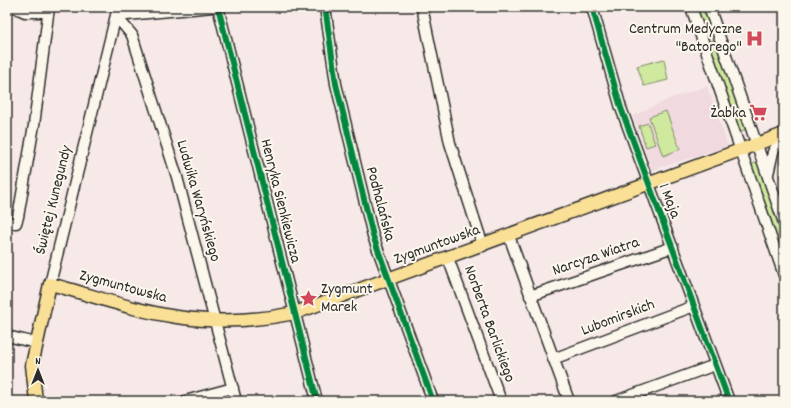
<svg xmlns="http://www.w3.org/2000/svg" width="791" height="408" font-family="Dekko,sans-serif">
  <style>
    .built { fill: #f1d9e0 }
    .green { fill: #cfe99f; stroke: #7d8a65 }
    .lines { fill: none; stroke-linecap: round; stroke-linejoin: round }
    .minor-casing { stroke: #2b2b2b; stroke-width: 13 }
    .major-casing { stroke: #2b2b2b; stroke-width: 15 }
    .minor { stroke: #fbf7ec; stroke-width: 10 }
    .major { stroke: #f9e096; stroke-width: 12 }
    .cycleway-casing { stroke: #fbf7ec; stroke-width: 8 }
    .cycleway { stroke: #00873e; stroke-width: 6 }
    .labels { text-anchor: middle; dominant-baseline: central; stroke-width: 4; stroke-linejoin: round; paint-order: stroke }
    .poi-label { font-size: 16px; fill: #2b2b2b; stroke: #fbf7ec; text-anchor: end }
    .street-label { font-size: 16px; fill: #2b2b2b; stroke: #fbf7ec }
  </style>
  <rect width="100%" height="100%" fill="#f6e9e7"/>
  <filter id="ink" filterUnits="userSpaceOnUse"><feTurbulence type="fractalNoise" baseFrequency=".025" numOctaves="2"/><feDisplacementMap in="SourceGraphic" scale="8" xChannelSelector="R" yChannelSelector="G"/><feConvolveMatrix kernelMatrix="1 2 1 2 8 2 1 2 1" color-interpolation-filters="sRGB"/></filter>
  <g filter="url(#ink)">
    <path class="built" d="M 707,86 L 728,146 L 652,170 L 633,116 L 669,99 Z"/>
    <path class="green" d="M 695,7 L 704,7 L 714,35 L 706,38 Z
      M 715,40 L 746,129 L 739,132 L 707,42 Z
      M 664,59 L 668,80 L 644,86 L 637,66 Z
      M 666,111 L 680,149 L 663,156 L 649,117 Z
      M 648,123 L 655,144 L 646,147 L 639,126 Z
      M 784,155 L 784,187 L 780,175 L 781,156 Z
      M 758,162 L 784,236 L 784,261 L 750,165 Z"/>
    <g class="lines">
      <defs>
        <path id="minor" d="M 14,7 L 25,12 L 48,12
          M 218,7 L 317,401
          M 325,7 L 336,84 L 373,236 L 433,401
          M 422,7 L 450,143 L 483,246
          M 592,7 L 621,108 L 729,401
          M 691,7 L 784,275
          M 709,7 L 784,223
          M 116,16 L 132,35 L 177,177 L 236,401
          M 116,16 L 213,7
          M 768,174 L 773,152 L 784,135
          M 7,223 L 16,223 L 18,217 L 34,125 L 49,7
          M 509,236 L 569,401
          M 448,258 L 501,401
          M 50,284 L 118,7
          M 530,296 L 673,247
          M 7,336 L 36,343
          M 553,359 L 694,306
          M 185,401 L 233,388
          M 616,401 L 715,365"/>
        <path id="major" d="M 36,401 L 32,365 L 50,284 C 92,295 134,311 177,317 C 216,323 256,321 295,313 L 784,134"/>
      </defs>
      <use href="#minor" class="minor-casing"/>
      <use href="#major" class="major-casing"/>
      <use href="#minor" class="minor"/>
      <use href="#major" class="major"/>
      <defs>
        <path id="cycleway" d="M 218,7 L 317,401
          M 325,7 L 336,84 L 373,236 L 433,401
          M 592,7 L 621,108 L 729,401"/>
      </defs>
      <use href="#cycleway" class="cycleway-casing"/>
      <use href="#cycleway" class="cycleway"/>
    </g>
  </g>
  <defs>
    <symbol id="hospital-bare" viewBox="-9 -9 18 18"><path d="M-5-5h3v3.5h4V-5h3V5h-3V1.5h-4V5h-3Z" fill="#d1495b" stroke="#fbf7ec" stroke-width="2.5" paint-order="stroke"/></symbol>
    <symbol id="supermarket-bare" viewBox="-9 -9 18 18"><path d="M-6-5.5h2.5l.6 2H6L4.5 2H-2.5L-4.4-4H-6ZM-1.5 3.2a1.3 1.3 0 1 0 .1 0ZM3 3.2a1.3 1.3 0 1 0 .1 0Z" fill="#d1495b" stroke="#fbf7ec" stroke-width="2.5" paint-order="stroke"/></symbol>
    <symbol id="sight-bare" viewBox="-9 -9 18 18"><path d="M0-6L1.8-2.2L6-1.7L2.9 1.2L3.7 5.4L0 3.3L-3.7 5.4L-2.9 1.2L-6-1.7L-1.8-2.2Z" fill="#d1495b" stroke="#fbf7ec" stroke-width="2.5" paint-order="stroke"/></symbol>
  </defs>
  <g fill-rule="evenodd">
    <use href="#hospital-bare" x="742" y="26" width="25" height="25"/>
    <use href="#supermarket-bare" x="746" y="100" width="25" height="25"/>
    <use href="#sight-bare" x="296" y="286" width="25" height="25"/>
  </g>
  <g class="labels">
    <g class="poi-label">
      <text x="742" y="29">Centrum Medyczne<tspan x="742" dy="18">"Batorego"</tspan></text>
      <text x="746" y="113">Żabka</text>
      <text x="321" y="289" text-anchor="start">Zygmunt<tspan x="321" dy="18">Marek</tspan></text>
    </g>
    <g class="street-label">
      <text transform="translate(54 200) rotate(-76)">Świętej Kunegundy</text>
      <text transform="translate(198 201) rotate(74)">Ludwika Waryńskiego</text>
      <text transform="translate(280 201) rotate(76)">Henryka Sienkiewicza</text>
      <text transform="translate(669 201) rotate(69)">1 Maja</text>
      <text transform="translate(380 204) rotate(75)">Podhalańska</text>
      <text transform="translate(437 245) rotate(-20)">Zygmuntowska</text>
      <text transform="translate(596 257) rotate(-19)">Narcyza Wiatra</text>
      <text transform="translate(123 287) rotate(15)">Zygmuntowska</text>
      <text transform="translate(618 318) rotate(-21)">Lubomirskich</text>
      <text transform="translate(489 324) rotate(70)">Norberta Barlickiego</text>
    </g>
  </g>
  <rect width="791" height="408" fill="none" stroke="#fbf7ec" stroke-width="24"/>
  <rect x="12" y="12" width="767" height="384" fill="none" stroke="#2b2b2b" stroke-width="1.5" filter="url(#ink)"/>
  <g transform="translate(38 370)" stroke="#fbf7ec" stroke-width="3" paint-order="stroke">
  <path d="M0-3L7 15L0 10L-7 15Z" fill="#2b2b2b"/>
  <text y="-6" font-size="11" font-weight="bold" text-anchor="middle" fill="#2b2b2b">N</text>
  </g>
</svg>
